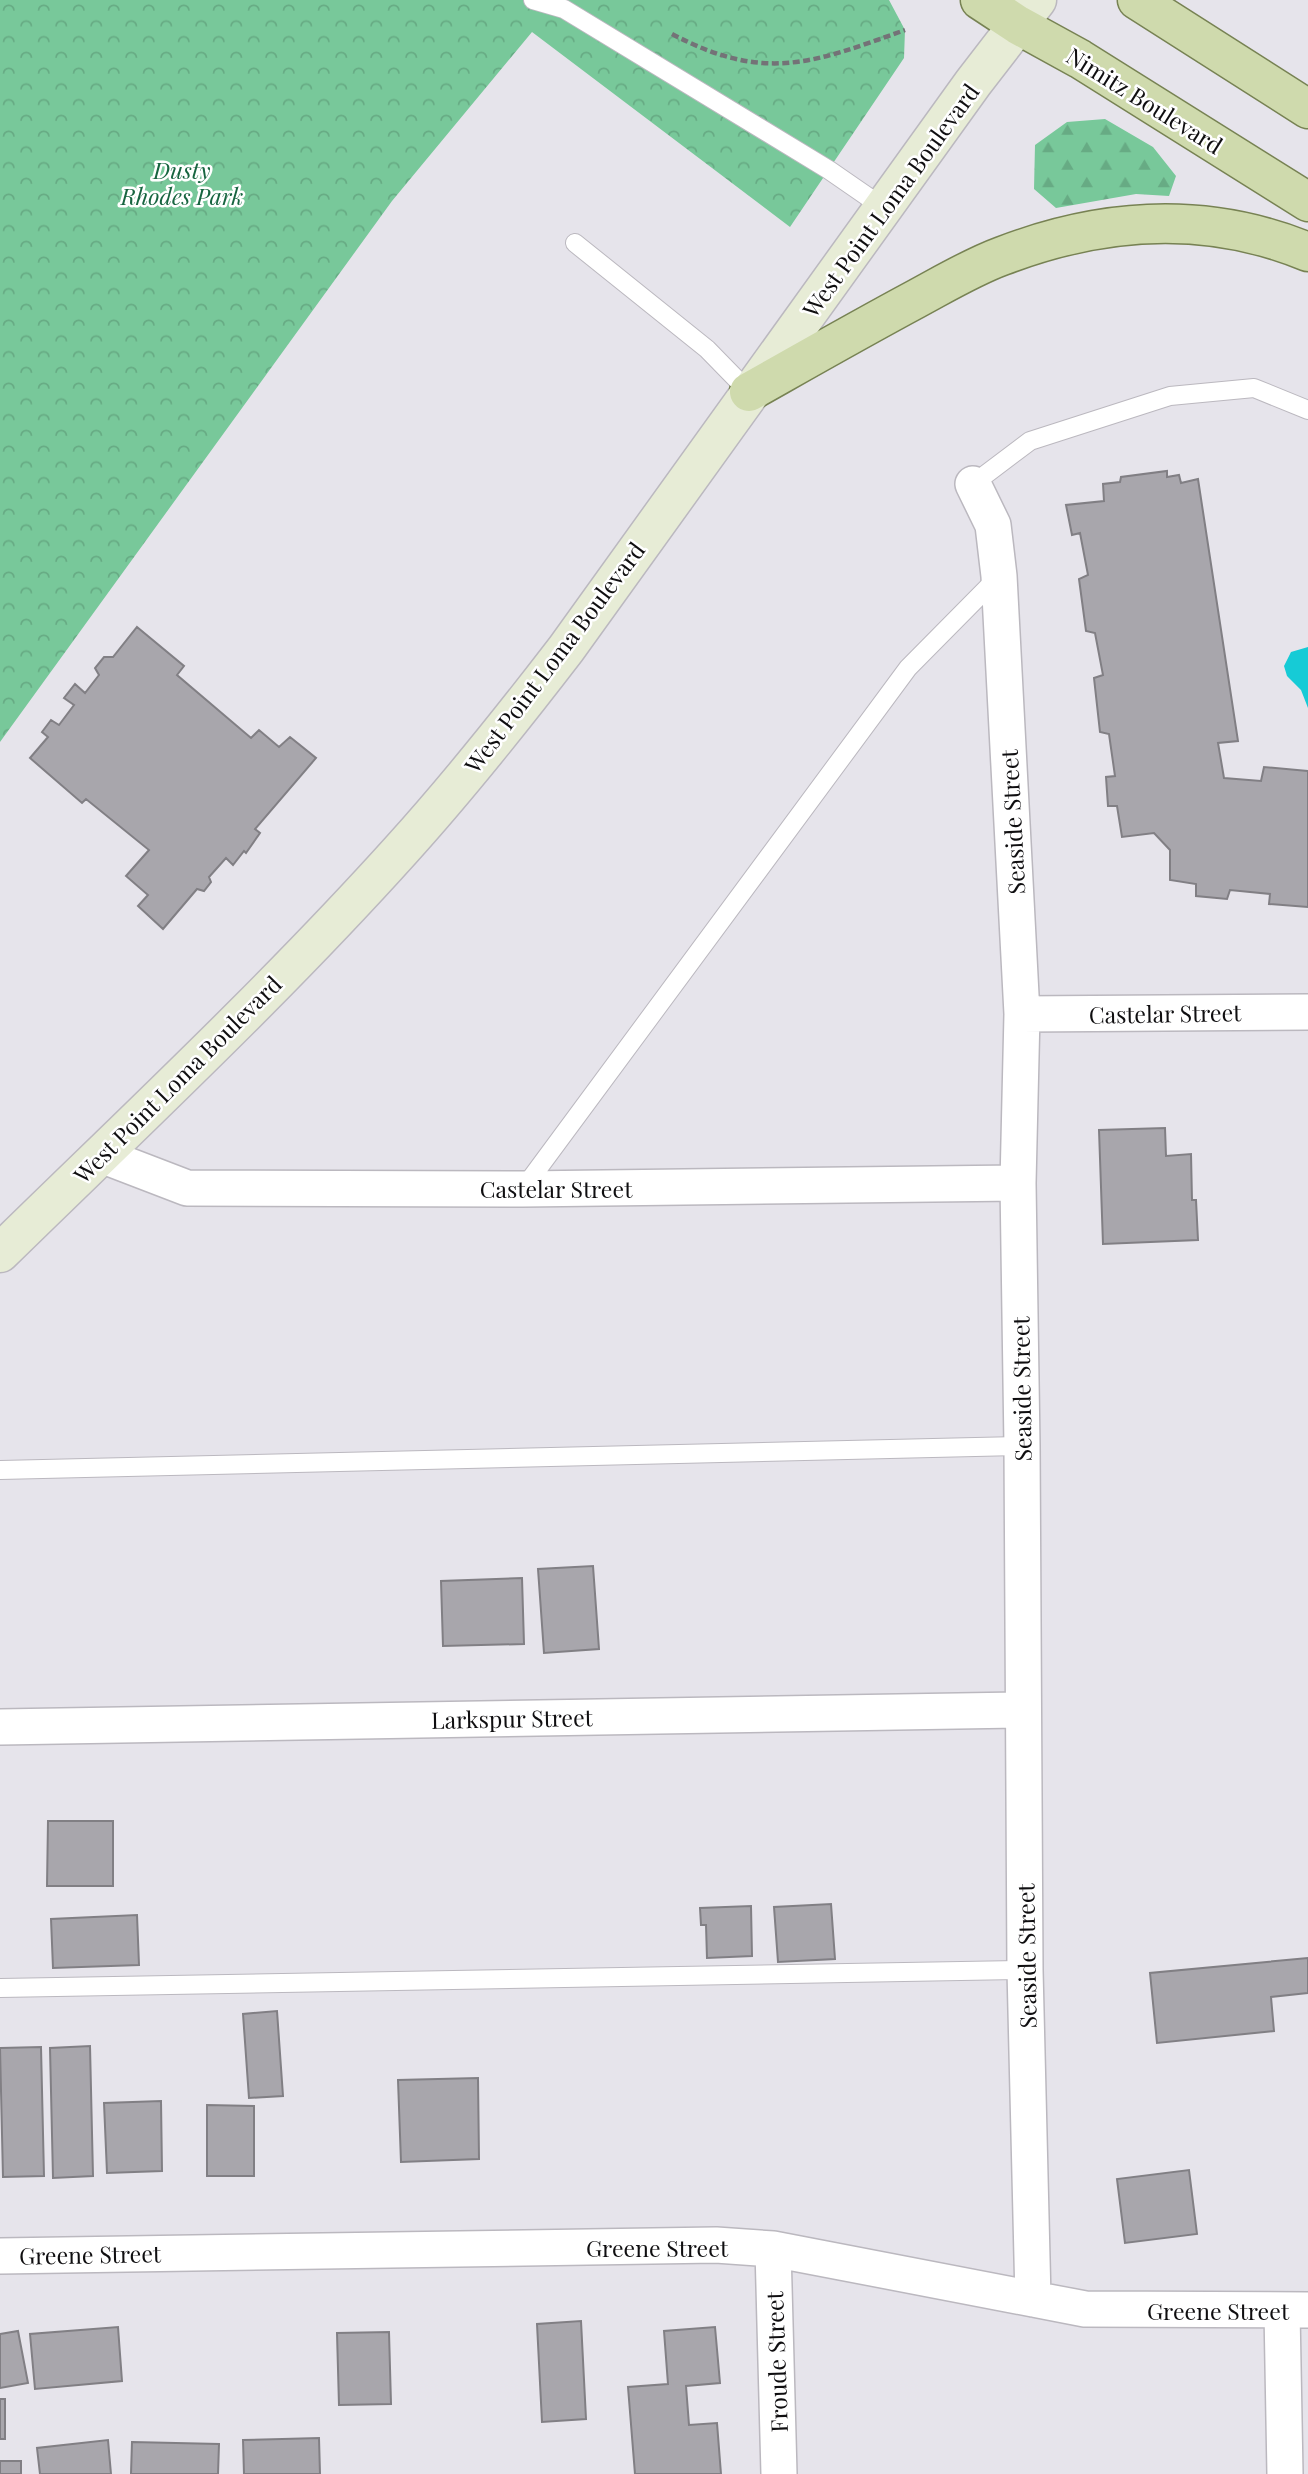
<svg xmlns="http://www.w3.org/2000/svg" width="1308" height="2474" font-family="'Playfair Display',serif">
  <style>
    .forest { fill: url(#forest-firs) }
    .park { fill: url(#park-crowns) }
    .water { fill: #16cbd6 }
    .building { fill: #a8a6ac; stroke: #817f84; stroke-width: 2 }
    .lines { fill: none; stroke-linecap: round; stroke-linejoin: round }
    .lane-casing { stroke: #bbb8bf; stroke-width: 20 }
    .street-casing { stroke: #bbb8bf; stroke-width: 38 }
    .secondary-casing { stroke: #bbb8bf; stroke-width: 41 }
    .primary-casing { stroke: #778253; stroke-width: 41 }
    .path { stroke: #747277; stroke-width: 4.5; stroke-dasharray: 7 3.5; stroke-linecap: butt }
    .lane { stroke: #fff; stroke-width: 18 }
    .street { stroke: #fff; stroke-width: 35 }
    .secondary { stroke: #e7ecd6; stroke-width: 38 }
    .primary { stroke: #cfdaad; stroke-width: 38 }
    .labels { text-anchor: middle; dominant-baseline: central; stroke-width: 5; stroke-linejoin: round; paint-order: stroke }
    .street-label { font-size: 23px; fill: #0f0e10; stroke: #fff }
    .park-label { font-size: 23px; font-style: italic; fill: #176540; stroke: #fff }
  </style>
  <defs>
    <pattern id="forest-firs" width="22" height="20" patternUnits="userSpaceOnUse" patternTransform="scale(1.75)"><rect width="22" height="20" fill="#78c89a"/><path d="M5 1l3.5 6h-7zM16 11l3.5 6h-7z" fill="#67ab84"/></pattern>
    <pattern id="park-crowns" width="20" height="18" patternUnits="userSpaceOnUse" patternTransform="scale(1.75)"><rect width="20" height="18" fill="#78c89a"/><path d="M2 6a3 3 0 1 1 6 0M12 15a3 3 0 1 1 6 0" fill="none" stroke="#67ab84"/></pattern>
  </defs>
  <rect width="100%" height="100%" fill="#e6e4eb"/>
  <path class="forest" d="M 1105,119 L 1153,147 L 1176,176 L 1169,196 L 1136,194 L 1056,208 L 1034,189 L 1035,145 L 1067,122 Z"/>
  <path class="park" d="M 0,0 L 889,0 L 905,30 L 904,58 L 790,227 L 532,32 L 392,201 L 0,742 Z"/>
  <path class="water" d="M 1308,647 L 1308,708 L 1301,690 L 1287,676 L 1284,666 L 1291,652 Z"/>
  <path class="building" d="M 1167,471 L 1167,477 L 1179,475 L 1181,483 L 1198,479 L 1238,741 L 1218,743 L 1224,778 L 1261,781 L 1264,767 L 1308,771 L 1308,907 L 1269,904 L 1270,894 L 1230,890 L 1227,899 L 1196,896 L 1196,884 L 1170,880 L 1170,850 L 1154,833 L 1122,837 L 1117,806 L 1108,806 L 1106,777 L 1115,776 L 1109,734 L 1100,732 L 1094,678 L 1103,675 L 1095,633 L 1086,631 L 1079,579 L 1088,575 L 1080,533 L 1072,535 L 1066,505 L 1104,501 L 1103,484 L 1120,482 L 1121,477 Z
    M 137,627 L 184,666 L 177,675 L 251,738 L 259,730 L 279,747 L 290,737 L 316,758 L 255,829 L 260,833 L 246,853 L 244,851 L 233,865 L 226,858 L 209,877 L 211,882 L 204,891 L 197,889 L 163,929 L 138,906 L 148,895 L 126,876 L 149,850 L 86,799 L 82,803 L 30,758 L 48,737 L 42,732 L 51,720 L 59,725 L 74,705 L 64,698 L 75,684 L 85,693 L 99,675 L 95,668 L 104,657 L 113,657 Z
    M 1165,1128 L 1166,1156 L 1191,1154 L 1192,1200 L 1196,1200 L 1198,1240 L 1103,1244 L 1099,1130 Z
    M 593,1566 L 599,1649 L 544,1653 L 538,1569 Z
    M 522,1578 L 524,1644 L 443,1646 L 441,1581 Z
    M 48,1821 L 113,1821 L 113,1886 L 47,1886 Z
    M 831,1904 L 835,1959 L 778,1962 L 774,1907 Z
    M 751,1906 L 752,1956 L 707,1958 L 706,1925 L 701,1925 L 700,1908 Z
    M 137,1915 L 139,1965 L 53,1968 L 51,1919 Z
    M 1308,1958 L 1308,1993 L 1271,1997 L 1274,2031 L 1157,2043 L 1150,1973 Z
    M 277,2011 L 283,2096 L 249,2098 L 243,2014 Z
    M 90,2046 L 93,2176 L 53,2178 L 50,2048 Z
    M 41,2047 L 44,2176 L 3,2177 L 0,2048 Z
    M 478,2078 L 479,2159 L 401,2162 L 398,2080 Z
    M 161,2101 L 162,2171 L 107,2173 L 104,2103 Z
    M 207,2105 L 254,2106 L 254,2176 L 207,2176 Z
    M 1189,2170 L 1197,2234 L 1125,2243 L 1117,2179 Z
    M 581,2321 L 586,2419 L 542,2422 L 537,2324 Z
    M 118,2327 L 122,2381 L 35,2389 L 30,2334 Z
    M 715,2327 L 720,2383 L 686,2386 L 689,2425 L 717,2423 L 721,2474 L 635,2474 L 628,2387 L 668,2384 L 664,2331 Z
    M 18,2331 L 28,2383 L 0,2388 L 0,2334 Z
    M 389,2332 L 391,2404 L 339,2405 L 337,2333 Z
    M 0,2399 L 5,2399 L 5,2439 L 0,2439 Z
    M 319,2438 L 320,2474 L 244,2474 L 243,2440 Z
    M 108,2440 L 111,2474 L 40,2474 L 37,2448 Z
    M 132,2442 L 219,2444 L 218,2474 L 131,2474 Z
    M 0,2461 L 21,2461 L 21,2474 L 0,2474 Z"/>
  <g class="lines">
    <defs>
      <path id="lane" d="M 533,0 L 564,9 L 829,170 L 884,208
        M 575,243 L 707,349 L 749,392
        M 973,484 L 1030,441 L 1170,396 L 1254,388 L 1308,410
        M 523,1189 L 908,668 L 999,576
        M 0,1470 L 1022,1446
        M 0,1988 L 1025,1970"/>
      <path id="street" d="M 973,484 L 993,525 L 999,576 L 1022,1014 L 1018,1183 L 1022,1446 L 1025,1970 L 1033,2299
        M 1022,1014 L 1308,1012
        M 101,1155 L 187,1188 L 523,1189 L 1018,1183
        M 0,1727 L 1023,1710
        M 773,2249 L 779,2474
        M 0,2256 L 716,2245 L 773,2249 L 1085,2309 L 1308,2310
        M 1282,2311 L 1285,2474"/>
      <path id="secondary" d="M 0,1253 C 135,1121 274,991 401,850 C 459,786 513,718 566,649 L 973,83 L 1037,0"/>
      <path id="primary" d="M 980,0 L 1018,25 L 1080,59 L 1308,202
        M 1137,0 L 1308,109
        M 749,392 C 804,361 860,329 916,299 C 944,284 972,267 1002,256 C 1104,217 1206,210 1308,252"/>
    </defs>
    <use href="#lane" class="lane-casing"/>
    <use href="#street" class="street-casing"/>
    <use href="#secondary" class="secondary-casing"/>
    <use href="#primary" class="primary-casing"/>
    <path class="path" d="M 672,34 C 765,83 813,63 905,30"/>
    <use href="#lane" class="lane"/>
    <use href="#street" class="street"/>
    <use href="#secondary" class="secondary"/>
    <use href="#primary" class="primary"/>
  </g>
  <g class="labels">
    <g class="street-label">
      <text transform="translate(1145 100) rotate(32)">Nimitz Boulevard</text>
      <text transform="translate(890 200) rotate(-54)">West Point Loma Boulevard</text>
      <text transform="translate(554 657) rotate(-53)">West Point Loma Boulevard</text>
      <text transform="translate(1012 822) rotate(-93)">Seaside Street</text>
      <text transform="translate(1165 1013) rotate(-1)">Castelar Street</text>
      <text transform="translate(177 1079) rotate(-45)">West Point Loma Boulevard</text>
      <text x="556" y="1188">Castelar Street</text>
      <text transform="translate(1021 1389) rotate(-91)">Seaside Street</text>
      <text transform="translate(512 1718) rotate(-1)">Larkspur Street</text>
      <text transform="translate(1026 1956) rotate(-91)">Seaside Street</text>
      <text x="657" y="2247">Greene Street</text>
      <text transform="translate(90 2254) rotate(-1)">Greene Street</text>
      <text x="1218" y="2310">Greene Street</text>
      <text transform="translate(776 2362) rotate(-92)">Froude Street</text>
    </g>
    <g class="park-label">
      <text x="182" y="169">Dusty<tspan x="182" dy="26">Rhodes Park</tspan></text>
    </g>
  </g>
</svg>
